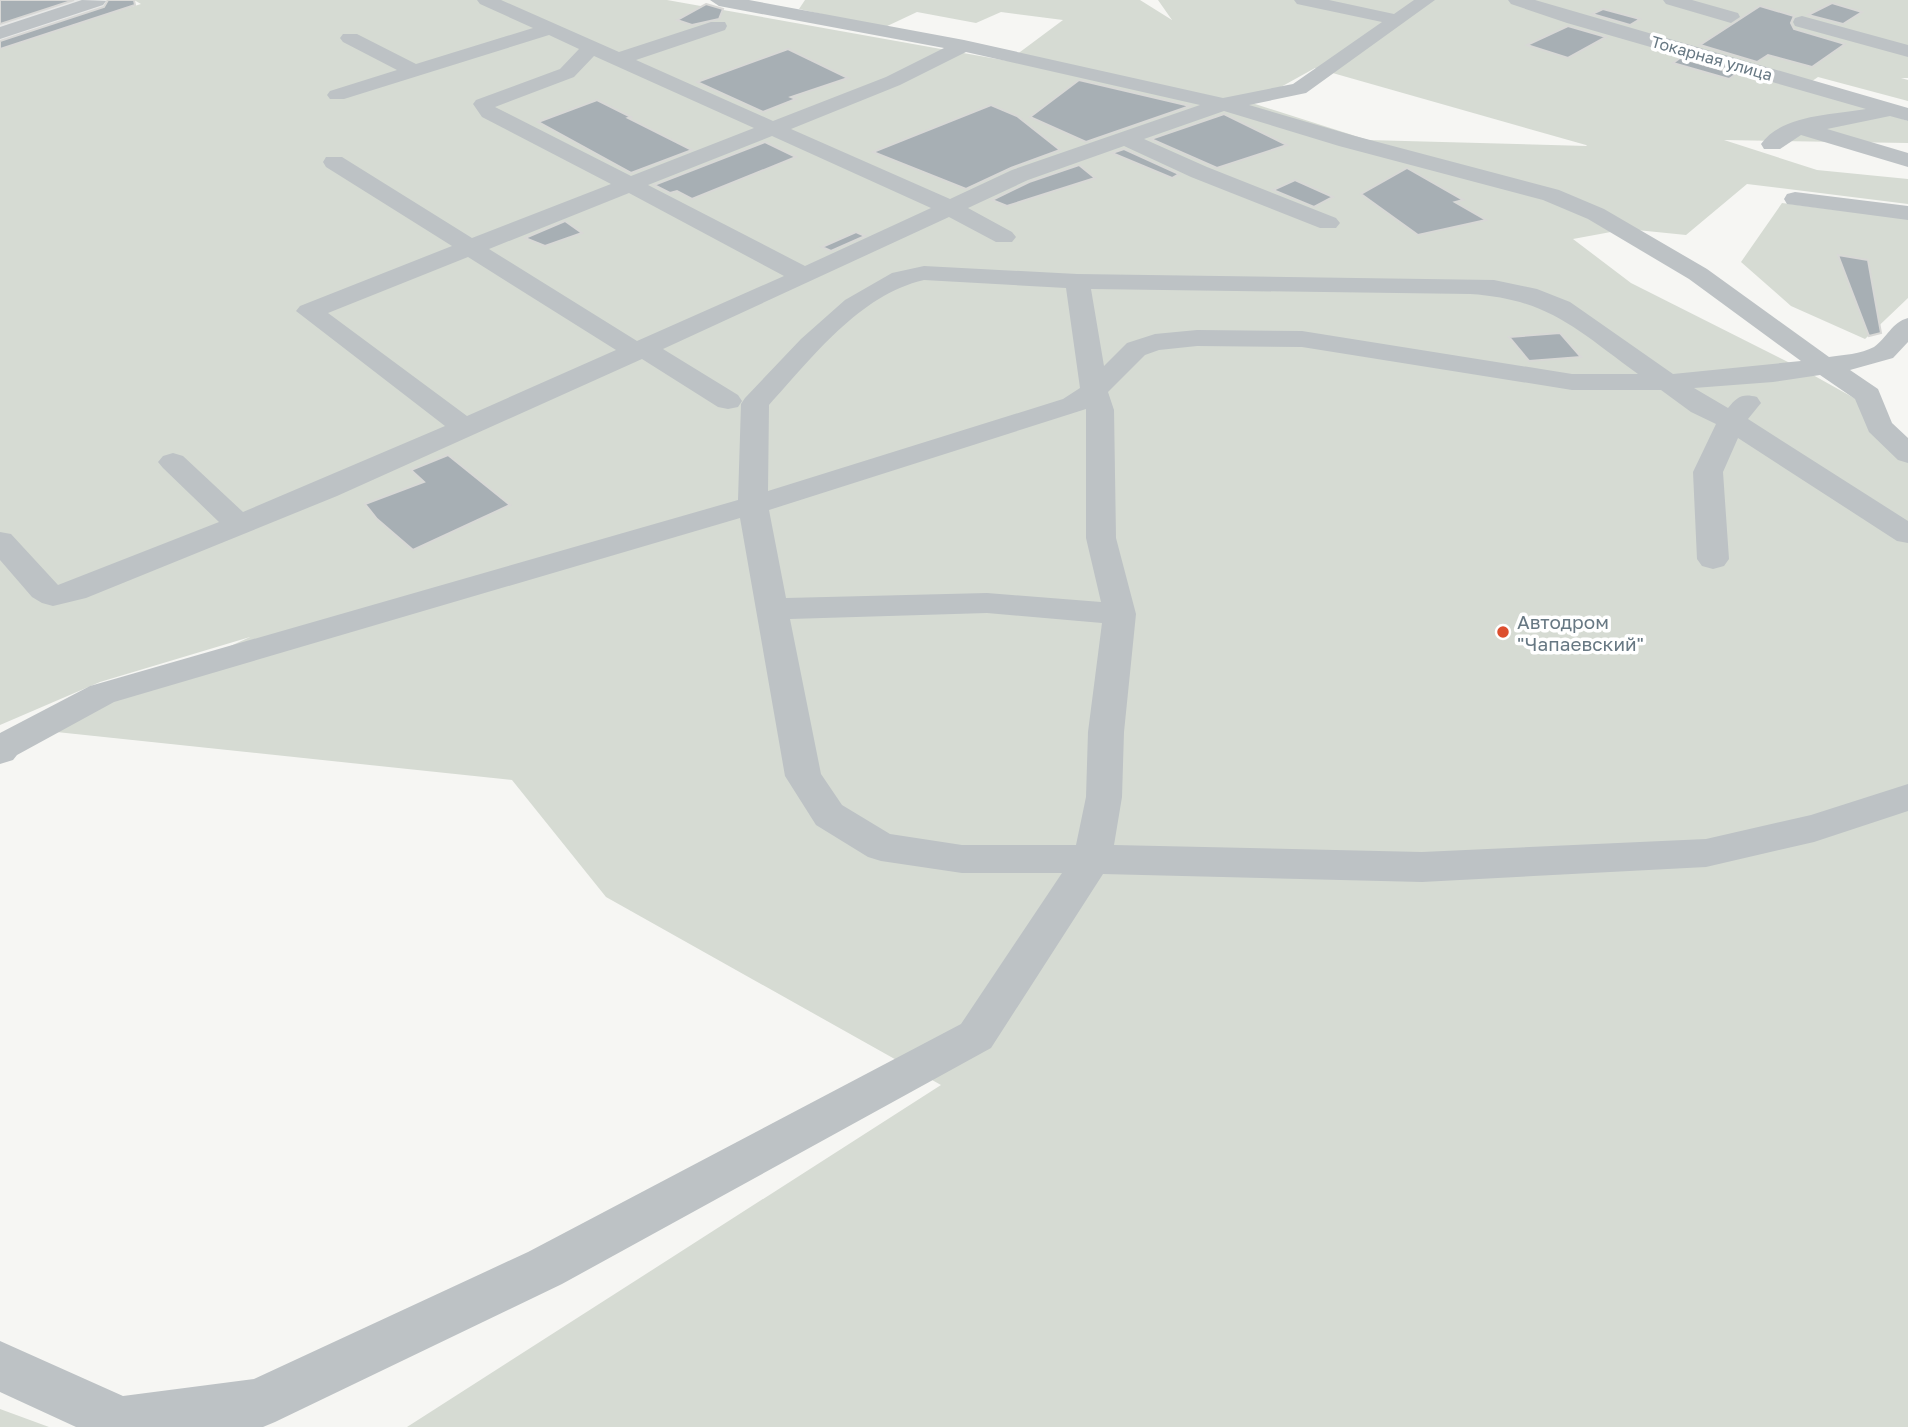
<svg xmlns="http://www.w3.org/2000/svg" width="1908" height="1427" font-family="'Golos Text',sans-serif">
  <style>
    .built { fill: #e7e8e7 }
    .green { fill: #d6dbd3; fill-rule: evenodd }
    .building { fill: #a7afb4; stroke: #d8d8d6; stroke-width: 2 }
    .lines { fill: none; stroke-linecap: round; stroke-linejoin: round }
    .minor { fill: #bdc2c5; fill-rule: evenodd }
    .poi-dot { fill: #dc4e2e; stroke: #fff; stroke-width: 2.5 }
    .labels { text-anchor: middle; dominant-baseline: central; stroke-width: 7; stroke-linejoin: round; paint-order: stroke }
    .far-street-label { font-size: 16px; fill: #677883; stroke: #fff }
    .poi-label { font-size: 19px; fill: #677883; stroke: #fff; text-anchor: start }
  </style>
  <rect width="100%" height="100%" fill="#f6f6f3"/>
  <path class="built" d="M 0,0 L 135,0 L 0,44 Z"/>
  <path class="green" d="M 134,0 L 667,0 L 1008,61 L 1063,20 L 1001,12 L 976,23 L 917,12 L 883,28 L 799,9 L 805,0 L 1140,0 L 1172,20 L 1158,0 L 1908,0 L 1908,78 L 1901,78 L 1908,80 L 1908,101 L 1818,77 L 1805,86 L 1908,121 L 1908,143 L 1724,140 L 1817,170 L 1908,179 L 1908,204 L 1747,184 L 1686,235 L 1627,229 L 1573,239 L 1631,283 L 1804,370 L 1872,408 L 1908,447 L 1908,1427 L 407,1427 L 941,1085 L 606,897 L 512,780 L 47,731 L 250,637 L 100,682 L 0,725 L 0,47 L 141,4 ZM 1315,68 L 1586,145 L 1587,146 L 1368,140 L 1252,103 Z
    M 1782,203 L 1908,219 L 1908,298 L 1865,339 L 1791,306 L 1741,262 Z
    M 0,1409 L 49,1427 L 0,1427 Z"/>
  <path class="building" d="M 0,0 L 74,0 L 0,24 Z
    M 108,0 L 134,0 L 135,5 L 0,49 L 0,41 L 104,7 Z
    M 1832,3 L 1862,12 L 1843,24 L 1808,15 Z
    M 706,4 L 723,9 L 719,19 L 692,25 L 677,20 Z
    M 1760,6 L 1794,16 L 1791,23 L 1794,29 L 1845,44 L 1812,67 L 1768,55 L 1757,62 L 1700,45 Z
    M 1603,9 L 1640,19 L 1630,25 L 1592,14 Z
    M 1568,26 L 1606,37 L 1568,58 L 1527,45 Z
    M 788,49 L 848,78 L 791,97 L 796,99 L 763,112 L 697,82 Z
    M 1680,58 L 1736,74 L 1729,79 L 1673,63 Z
    M 1079,80 L 1190,106 L 1086,142 L 1030,117 Z
    M 597,100 L 631,117 L 628,118 L 692,150 L 631,173 L 538,122 Z
    M 991,105 L 1017,116 L 1060,150 L 1011,168 L 966,189 L 873,152 Z
    M 1224,114 L 1287,145 L 1217,168 L 1151,139 Z
    M 765,142 L 796,157 L 692,199 L 677,191 L 670,193 L 654,185 Z
    M 1124,149 L 1179,174 L 1172,178 L 1112,153 Z
    M 1079,165 L 1095,178 L 1007,206 L 992,200 L 1029,182 Z
    M 1407,168 L 1463,200 L 1455,202 L 1486,220 L 1418,235 L 1361,194 Z
    M 1295,180 L 1333,197 L 1314,207 L 1273,190 Z
    M 565,221 L 582,233 L 545,246 L 525,238 Z
    M 856,232 L 865,236 L 831,251 L 822,247 Z
    M 1838,255 L 1868,260 L 1881,333 L 1869,336 Z
    M 1560,333 L 1581,357 L 1529,361 L 1509,337 Z
    M 448,455 L 510,505 L 413,550 L 377,519 L 365,504 L 424,482 L 411,470 Z"/>
  <g class="lines">
    <path class="minor" d="M 82,0 L 106,1 L 103,5 L 0,39 L 0,27 Z
      M 477,0 L 501,0 L 619,52 L 711,22 L 725,22 L 727,26 L 725,30 L 636,60 L 773,121 L 886,77 L 944,48 L 719,6 L 710,0 L 749,0 L 964,40 L 1223,98 L 1293,84 L 1382,22 L 1297,4 L 1294,0 L 1329,0 L 1394,14 L 1414,0 L 1435,0 L 1306,93 L 1249,105 L 1355,136 L 1559,190 L 1604,209 L 1707,269 L 1829,357 C 1843,355 1861,354 1874,347 C 1887,338 1892,322 1908,318 L 1908,342 L 1893,358 L 1850,370 L 1878,389 L 1892,423 L 1908,438 L 1908,463 L 1898,460 L 1869,432 L 1855,399 L 1820,375 L 1773,382 L 1694,388 L 1728,408 C 1737,397 1742,393 1757,397 L 1761,403 L 1748,419 L 1908,521 L 1908,543 L 1897,541 L 1738,438 L 1723,472 L 1729,559 L 1724,566 L 1713,569 L 1702,566 L 1697,559 L 1693,472 L 1716,424 L 1691,412 L 1661,390 L 1572,390 L 1302,347 L 1197,346 L 1159,350 L 1145,355 L 1108,392 L 1114,410 L 1116,538 L 1136,614 L 1124,732 L 1122,797 L 1114,845 L 1422,852 L 1706,839 L 1811,815 L 1908,784 L 1908,811 L 1814,842 L 1706,867 L 1422,882 L 1103,874 L 991,1048 L 562,1284 L 275,1422 L 263,1427 L 76,1427 L 0,1392 L 0,1341 L 123,1396 L 254,1379 L 528,1252 L 961,1024 L 1062,873 L 962,873 L 881,861 L 868,857 L 816,825 L 785,776 L 740,518 L 114,702 L 17,755 L 13,760 L 0,764 L 0,733 L 90,686 L 738,500 L 741,404 L 745,398 L 801,339 L 845,300 L 892,273 L 924,266 L 1077,274 L 1494,280 L 1537,289 L 1570,302 L 1673,374 L 1801,361 L 1689,279 L 1588,219 L 1543,200 L 1339,146 L 1224,111 L 1144,139 L 1207,167 L 1336,218 L 1340,223 L 1336,228 L 1320,228 L 1191,177 L 1124,146 L 1028,180 L 968,208 L 1012,232 L 1016,237 L 1012,242 L 996,242 L 949,217 L 663,349 L 738,395 L 742,401 L 738,407 L 728,409 L 718,407 L 642,359 L 337,496 L 86,598 L 53,606 L 42,603 L 32,597 L 0,560 L 0,532 L 11,534 L 58,585 L 219,522 L 163,468 L 158,462 L 163,456 L 173,453 L 183,456 L 243,512 L 445,426 L 296,311 L 300,306 L 452,246 L 326,167 L 323,162 L 326,157 L 342,157 L 472,238 L 611,184 L 482,117 L 473,104 L 476,100 L 560,69 L 579,49 L 549,35 L 344,99 L 330,99 L 327,95 L 330,91 L 397,70 L 343,42 L 340,38 L 343,34 L 357,34 L 416,64 L 533,28 L 480,4 ZM 966,52 L 1200,105 L 1012,170 L 950,199 L 791,129 L 900,85 ZM 594,56 L 754,128 L 631,176 L 495,107 L 574,77 ZM 772,136 L 931,208 L 805,266 L 648,185 ZM 629,193 L 784,276 L 637,341 L 489,249 ZM 468,257 L 616,350 L 467,416 L 328,313 ZM 924,280 L 1066,288 L 1080,388 L 1063,399 L 768,491 L 769,405 C 812,358 859,295 924,280 ZM 1091,289 L 1470,294 C 1549,299 1577,330 1638,374 L 1572,374 L 1302,331 L 1197,330 L 1155,334 L 1127,343 L 1104,366 ZM 1086,409 L 1086,538 L 1101,602 L 987,593 L 786,598 L 769,510 ZM 987,613 L 1102,623 L 1088,732 L 1086,797 L 1076,845 L 962,845 L 890,834 L 842,805 L 821,774 L 790,619 Z
      M 1508,0 L 1535,0 L 1908,108 L 1908,121 L 1890,116 L 1827,129 L 1908,153 L 1908,167 L 1801,135 L 1780,149 L 1764,149 L 1761,144 C 1782,114 1834,115 1866,109 L 1567,23 L 1511,4 Z
      M 1663,0 L 1692,0 L 1738,13 L 1740,17 L 1731,23 L 1666,4 Z
      M 1802,16 L 1908,45 L 1908,57 L 1795,26 L 1793,22 L 1795,18 Z
      M 1795,192 L 1908,206 L 1908,220 L 1787,204 L 1784,199 L 1787,194 Z"/>
  </g>
  <circle class="poi-dot" cx="1503" cy="632" r="7"/>
  <g class="labels">
    <g class="far-street-label">
      <text transform="translate(1712 58) rotate(16)">Токарная улица</text>
    </g>
    <g class="poi-label">
      <text x="1517" y="621">Автодром<tspan x="1517" dy="22">"Чапаевский"</tspan></text>
    </g>
  </g>
</svg>
